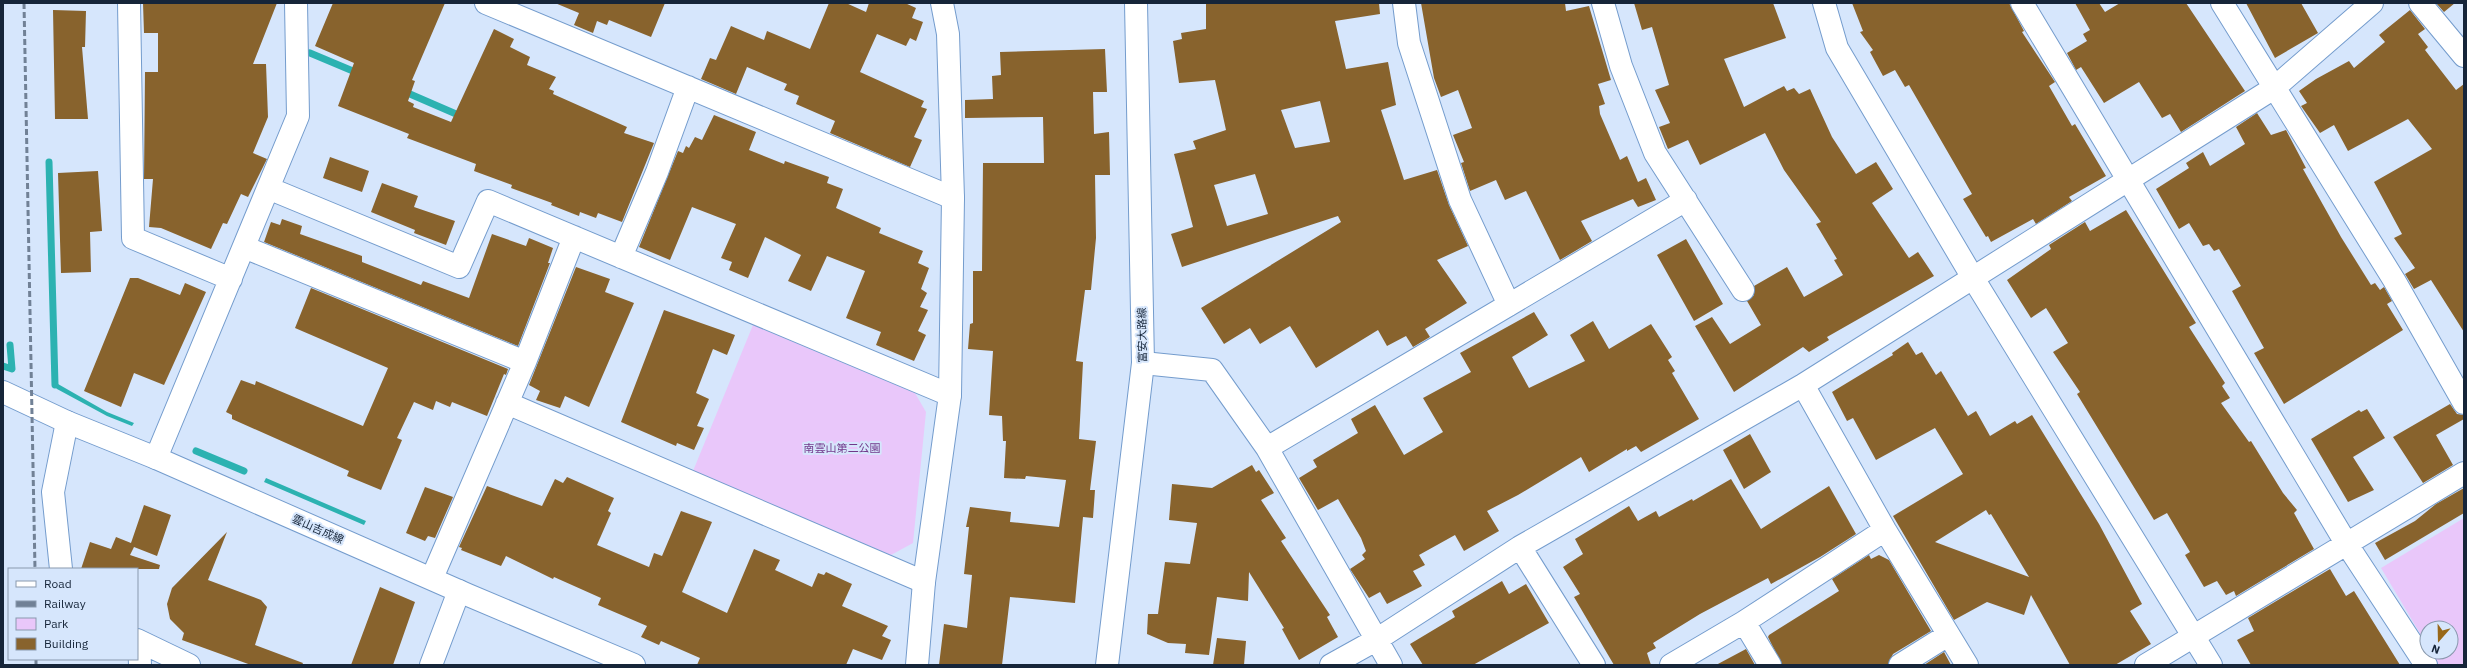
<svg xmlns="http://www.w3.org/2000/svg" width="2467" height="668" font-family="'IBM Plex Sans','Noto Sans JP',sans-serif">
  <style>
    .green { fill: #e9c7fa }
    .water { fill: #2cb2b1 }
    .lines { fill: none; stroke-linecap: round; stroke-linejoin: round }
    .stream { stroke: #2cb2b1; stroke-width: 7 }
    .building { fill: #88632d; fill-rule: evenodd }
    .minor-casing { stroke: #749ccd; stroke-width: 24 }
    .tertiary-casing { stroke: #749ccd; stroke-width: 24 }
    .minor { stroke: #fff; stroke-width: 22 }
    .tertiary { stroke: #fff; stroke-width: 22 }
    .rail { stroke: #718196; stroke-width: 3; stroke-dasharray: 6 3; stroke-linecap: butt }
    .labels { text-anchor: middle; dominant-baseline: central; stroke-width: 4; stroke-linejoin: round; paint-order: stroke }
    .street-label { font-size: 11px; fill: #162539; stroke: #d6e6fc }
    .park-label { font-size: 11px; fill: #71388a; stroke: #d6e6fc }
  </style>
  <rect width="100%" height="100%" fill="#d6e6fc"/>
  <path class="green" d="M 753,325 L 915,393 L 926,412 L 913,543 L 891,555 L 693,471 Z
    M 2464,518 L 2464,665 L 2439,665 L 2431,652 L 2451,652 L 2451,628 L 2427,628 L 2427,645 L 2381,568 Z"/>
  <path class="water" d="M 58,384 L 107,412 L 134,423 L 132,426 L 107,416 L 57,389 L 55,387 Z
    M 266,478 L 366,521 L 364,525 L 264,482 Z"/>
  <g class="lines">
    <path class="stream" d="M 310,53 L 360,74
      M 403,91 L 463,117
      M 49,162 L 55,385
      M 3,366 L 12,369 L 10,345
      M 196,451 L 244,471"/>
  </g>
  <path class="building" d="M 143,3 L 277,3 L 253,64 L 266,64 L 268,117 L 253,153 L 267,159 L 248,197 L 241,194 L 227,224 L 223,223 L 211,249 L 161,228 L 149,227 L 153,179 L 144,179 L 145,72 L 158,72 L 158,33 L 144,33 Z
    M 333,3 L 445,3 L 412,80 L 415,81 L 408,101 L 414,104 L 413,107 L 451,122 L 494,29 L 514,39 L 510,47 L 530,57 L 527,65 L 556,77 L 549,89 L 554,91 L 553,94 L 627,127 L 624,133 L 654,143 L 622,222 L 598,213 L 596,218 L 580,212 L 579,216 L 551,205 L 552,203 L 511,188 L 512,185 L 474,171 L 476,164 L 407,138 L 409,134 L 338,106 L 354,63 L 315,46 Z
    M 555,3 L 665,3 L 651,37 L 609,20 L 607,25 L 597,21 L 593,33 L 574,25 L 579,13 Z
    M 829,3 L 846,3 L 866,12 L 869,3 L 905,3 L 916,8 L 912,18 L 923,22 L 916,41 L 910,38 L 906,46 L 877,34 L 860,72 L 924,101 L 921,107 L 927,109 L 914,137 L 922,140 L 910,167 L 830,133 L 835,121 L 796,104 L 799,96 L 784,90 L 787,84 L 747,67 L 736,94 L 701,79 L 710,58 L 716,60 L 731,26 L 764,40 L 767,31 L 810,49 Z
    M 1206,3 L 1379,3 L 1380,14 L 1335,21 L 1346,69 L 1388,62 L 1396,105 L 1381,110 L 1404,180 L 1437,170 L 1449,205 L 1468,246 L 1437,260 L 1467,303 L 1425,329 L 1430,337 L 1413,347 L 1406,336 L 1387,346 L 1378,330 L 1316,368 L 1290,326 L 1260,344 L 1250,328 L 1224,344 L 1201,308 L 1341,222 L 1338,216 L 1182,267 L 1171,234 L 1193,227 L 1174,154 L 1196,149 L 1193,141 L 1226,130 L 1215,80 L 1179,83 L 1173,41 L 1182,39 L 1181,33 L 1206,29 ZM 1320,101 L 1330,142 L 1295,148 L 1281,110 ZM 1255,174 L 1268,214 L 1227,226 L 1214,185 Z
    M 1421,3 L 1565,3 L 1566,11 L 1589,6 L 1611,80 L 1598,84 L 1605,104 L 1599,106 L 1600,114 L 1620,160 L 1627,156 L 1638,182 L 1646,178 L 1656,200 L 1638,207 L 1633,199 L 1581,221 L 1592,241 L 1560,260 L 1526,191 L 1505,200 L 1496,180 L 1470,191 L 1461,163 L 1464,162 L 1453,135 L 1472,128 L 1458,90 L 1441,97 L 1434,78 Z
    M 1634,3 L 1773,3 L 1786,38 L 1724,59 L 1744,107 L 1784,86 L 1787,91 L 1794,88 L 1799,94 L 1810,89 L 1832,137 L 1856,174 L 1876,162 L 1893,189 L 1872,203 L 1909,258 L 1918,252 L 1934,276 L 1827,337 L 1829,340 L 1809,352 L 1803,347 L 1734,392 L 1695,326 L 1712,317 L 1730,344 L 1761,325 L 1747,301 L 1754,295 L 1754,286 L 1787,267 L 1804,297 L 1843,275 L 1834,260 L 1837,259 L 1816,224 L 1821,222 L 1784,170 L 1765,133 L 1700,165 L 1688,140 L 1668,149 L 1659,127 L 1670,123 L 1655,90 L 1669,85 L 1652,27 L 1642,30 Z
    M 1852,3 L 2009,3 L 2024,31 L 2022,32 L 2055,82 L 2049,86 L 2072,126 L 2075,124 L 2106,176 L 2069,197 L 2072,201 L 2036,224 L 2033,219 L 1991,242 L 1988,236 L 1986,237 L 1963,199 L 1972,194 L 1909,85 L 1905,87 L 1895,70 L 1883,76 L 1870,52 L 1873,50 L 1860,32 L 1863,31 Z
    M 2075,3 L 2099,3 L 2105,12 L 2120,3 L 2186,3 L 2245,91 L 2181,132 L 2170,114 L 2162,118 L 2139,82 L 2104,103 L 2081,67 L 2076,70 L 2067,53 L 2087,41 L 2083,34 L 2090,30 Z
    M 2246,3 L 2301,3 L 2318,33 L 2275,58 Z
    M 2436,3 L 2455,3 L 2444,12 Z
    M 53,10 L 86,11 L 85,47 L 82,47 L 88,119 L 55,119 Z
    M 2410,10 L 2425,29 L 2418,34 L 2428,47 L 2425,50 L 2456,90 L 2464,84 L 2464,332 L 2431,280 L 2414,289 L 2405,274 L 2415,268 L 2394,238 L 2402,234 L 2374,182 L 2432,149 L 2408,119 L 2348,151 L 2334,125 L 2320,133 L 2301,106 L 2307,103 L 2299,91 L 2316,79 L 2349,61 L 2354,68 L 2385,42 L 2379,35 Z
    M 1105,49 L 1107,92 L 1093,92 L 1094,134 L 1109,132 L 1110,175 L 1095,175 L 1096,238 L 1091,290 L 1085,290 L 1076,361 L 1083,362 L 1079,439 L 1096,441 L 1090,490 L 1095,490 L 1093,518 L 1083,517 L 1075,603 L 1010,597 L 1002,665 L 939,665 L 944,624 L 967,628 L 972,575 L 964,574 L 969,527 L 966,527 L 970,507 L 1011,512 L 1010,522 L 1059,527 L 1066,480 L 1026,476 L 1025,479 L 1004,478 L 1006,441 L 1003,441 L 1002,416 L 989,415 L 993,351 L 968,349 L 970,324 L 973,323 L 973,271 L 982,271 L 983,163 L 1044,163 L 1043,117 L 965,118 L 965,100 L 993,99 L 992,76 L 1001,75 L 1000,52 Z
    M 2257,113 L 2271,135 L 2286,130 L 2306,168 L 2303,169 L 2341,237 L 2371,285 L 2375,283 L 2380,290 L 2384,287 L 2392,301 L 2387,304 L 2403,330 L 2284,404 L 2254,353 L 2264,348 L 2232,291 L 2241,286 L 2219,249 L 2214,251 L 2209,244 L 2203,246 L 2189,223 L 2179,229 L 2156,189 L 2189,168 L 2186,163 L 2203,152 L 2210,166 L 2245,144 L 2236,127 Z
    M 714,115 L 756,132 L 749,150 L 784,164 L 785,161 L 829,177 L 827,183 L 843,189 L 836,208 L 881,228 L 879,233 L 923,251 L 918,263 L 929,268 L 921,289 L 927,293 L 920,307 L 928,310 L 918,331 L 926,335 L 914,361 L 876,345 L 881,332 L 846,318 L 865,271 L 827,256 L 811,291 L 788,281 L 801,255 L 765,237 L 748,278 L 729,270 L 732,262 L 721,258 L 736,224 L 692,207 L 670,260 L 639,247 L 678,151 L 683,153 L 686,146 L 689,148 L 695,137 L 702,140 Z
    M 330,157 L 369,171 L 362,192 L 323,178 Z
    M 98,171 L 102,231 L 90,232 L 91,272 L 61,273 L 58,173 Z
    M 382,183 L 418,196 L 414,207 L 455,221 L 446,245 L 414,233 L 415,230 L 371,212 Z
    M 2126,210 L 2196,323 L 2189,327 L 2225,383 L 2222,386 L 2230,398 L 2221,403 L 2249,442 L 2251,441 L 2283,493 L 2297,510 L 2294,513 L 2314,549 L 2236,596 L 2234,591 L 2226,595 L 2217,581 L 2204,587 L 2185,555 L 2190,552 L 2167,513 L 2154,520 L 2077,394 L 2080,392 L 2053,352 L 2068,343 L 2046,308 L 2031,318 L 2007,280 L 2051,249 L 2049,245 L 2085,222 L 2090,231 Z
    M 282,219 L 302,226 L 300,234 L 362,256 L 362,262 L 421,285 L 423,281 L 469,298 L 492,234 L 526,246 L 529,238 L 553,248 L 548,263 L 550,263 L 518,346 L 264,242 L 271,222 L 280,225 Z
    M 1686,239 L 1723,304 L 1694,321 L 1657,255 Z
    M 576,267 L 610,279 L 605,292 L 634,303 L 589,407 L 565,396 L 560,408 L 536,400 L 540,391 L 529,385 Z
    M 130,278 L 138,278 L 180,295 L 185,283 L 206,292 L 164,385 L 134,373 L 121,407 L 84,391 Z
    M 311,288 L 508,369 L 506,375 L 504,374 L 487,416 L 452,402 L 450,407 L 436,401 L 433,410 L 414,402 L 397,438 L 402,440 L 381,490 L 347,476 L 349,471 L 232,419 L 232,415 L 226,412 L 241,380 L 255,385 L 256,381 L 363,426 L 388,368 L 295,328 Z
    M 664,310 L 735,335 L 727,355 L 713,349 L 696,393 L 709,399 L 697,426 L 704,428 L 694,450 L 677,443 L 676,446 L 621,422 Z
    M 1534,312 L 1548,335 L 1512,357 L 1529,388 L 1585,361 L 1570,335 L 1593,321 L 1609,349 L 1651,324 L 1672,357 L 1668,360 L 1675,371 L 1672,373 L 1699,419 L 1641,452 L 1636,446 L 1627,451 L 1627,449 L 1589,472 L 1581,457 L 1518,495 L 1487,511 L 1499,531 L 1464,551 L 1455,535 L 1419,555 L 1425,565 L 1413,571 L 1422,586 L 1387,604 L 1380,592 L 1369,598 L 1350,569 L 1365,559 L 1362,555 L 1366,551 L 1361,538 L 1338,499 L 1318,510 L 1299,478 L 1317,467 L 1313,460 L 1358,433 L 1351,419 L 1375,405 L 1404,455 L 1443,432 L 1423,398 L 1471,372 L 1460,353 Z
    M 1908,342 L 1916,355 L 1922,352 L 1936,375 L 1941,371 L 1968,416 L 1976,411 L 1990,436 L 2015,421 L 2017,424 L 2032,415 L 2099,524 L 2142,604 L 2130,611 L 2151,644 L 2115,665 L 2070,665 L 2031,595 L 2024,615 L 1987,602 L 1954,620 L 1893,516 L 1963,474 L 1935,428 L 1876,460 L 1853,418 L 1847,421 L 1832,392 L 1893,355 L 1892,353 ZM 1986,510 L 1989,515 L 1991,514 L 2029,577 L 1935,542 Z
    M 2450,404 L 2457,414 L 2464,415 L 2464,419 L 2436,435 L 2453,465 L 2423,483 L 2393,437 Z
    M 2367,409 L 2385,438 L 2353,457 L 2374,490 L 2348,502 L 2311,439 L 2359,410 L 2361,412 Z
    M 1750,434 L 1771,472 L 1744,489 L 1723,450 Z
    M 1252,465 L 1256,472 L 1259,470 L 1274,493 L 1261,500 L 1286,538 L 1281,541 L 1330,615 L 1327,617 L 1338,637 L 1299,660 L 1282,629 L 1284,628 L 1249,572 L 1248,601 L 1217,597 L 1209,655 L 1185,653 L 1186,644 L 1168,643 L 1147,634 L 1148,614 L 1158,614 L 1165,562 L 1190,564 L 1197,523 L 1169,520 L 1172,484 L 1212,488 Z
    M 567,477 L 614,498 L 608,511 L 611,513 L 597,545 L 649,567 L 654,553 L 662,556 L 681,511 L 712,522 L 682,592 L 727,613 L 754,549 L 780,560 L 775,570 L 812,587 L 818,573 L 824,575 L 826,572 L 852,584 L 842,606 L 888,626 L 882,636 L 891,640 L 882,660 L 853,649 L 846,665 L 697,665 L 700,658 L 661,641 L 659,645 L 641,637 L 647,626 L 598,605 L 601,598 L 554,577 L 553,579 L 506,556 L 501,566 L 461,550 L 462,548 L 459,547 L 487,486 L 542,506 L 555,479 L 563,483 Z
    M 1731,479 L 1761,529 L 1829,486 L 1856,534 L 1820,557 L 1771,584 L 1768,578 L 1700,614 L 1653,643 L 1656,648 L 1647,653 L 1651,665 L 1614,665 L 1574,597 L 1580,594 L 1563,567 L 1583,554 L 1575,539 L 1629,506 L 1638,521 L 1656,511 L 1659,517 L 1692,499 L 1693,501 Z
    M 425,487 L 453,497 L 435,538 L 428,536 L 425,541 L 406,533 Z
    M 2464,488 L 2464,513 L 2385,560 L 2375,543 L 2415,521 L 2436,504 Z
    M 144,505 L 171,515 L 157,556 L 134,547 L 130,555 L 160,565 L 159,569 L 81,569 L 90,542 L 111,549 L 116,537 L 131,543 Z
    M 227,532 L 208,580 L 261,600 L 267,607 L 255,645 L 303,663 L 302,665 L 251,665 L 182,640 L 184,633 L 170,619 L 167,604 L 172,588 Z
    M 1869,555 L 1871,559 L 1879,555 L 1889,560 L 1931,631 L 1893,654 L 1888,665 L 1782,665 L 1768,637 L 1769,635 L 1839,591 L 1832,579 Z
    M 2330,569 L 2346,596 L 2354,591 L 2400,665 L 2251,665 L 2237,640 L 2254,631 L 2248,618 Z
    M 1502,581 L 1509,594 L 1526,584 L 1549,623 L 1473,665 L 1423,665 L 1410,644 L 1455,617 L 1452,611 Z
    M 380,587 L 415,602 L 393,665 L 351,665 Z
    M 1217,638 L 1246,641 L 1244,665 L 1213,665 Z
    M 1746,649 L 1755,665 L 1716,665 Z
    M 1944,652 L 1951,665 L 1924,665 Z"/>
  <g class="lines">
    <defs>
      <path id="minor" d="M 129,3 L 133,238 L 231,279
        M 486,3 L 953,198
        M 1404,3 L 1409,43 L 1460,200 L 1509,305
        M 1603,3 L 1621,66 L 1655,153 L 1743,290
        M 2022,3 L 2346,543 L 2426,665
        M 2222,3 L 2394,280 L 2464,403
        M 2420,3 L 2464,56
        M 268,188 L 459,267 L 488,201 L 950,395
        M 244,247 L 525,362
        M 621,257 L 657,172 L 688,87
        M 1143,363 L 1212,370 L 1267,448 L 1391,665
        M 1803,385 L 1885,530 L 1967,665
        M 507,403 L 924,582
        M 1267,448 L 1686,200
        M 156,458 L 298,116 L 296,3
        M 1520,547 L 1594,665
        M 61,569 L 53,492 L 67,422
        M 432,578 L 525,362 L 574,237
        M 1744,622 L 1770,665
        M 137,640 L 189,665
        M 139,641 L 140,665
        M 431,665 L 459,591
        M 1331,665 L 1376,640 L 1520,547 L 1803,385 L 2274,88 L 2372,3
        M 1671,665 L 1744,622 L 1885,530
        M 1900,665 L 1948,635
        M 2146,665 L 2464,473"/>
      <path id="tertiary" d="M 1824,3 L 1837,48 L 1973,278 L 2211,665
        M 3,392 L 67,422 L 156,458 L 468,595 L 634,665
        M 917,665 L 924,582 L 950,395 L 953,198 L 948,34 L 942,3
        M 1107,665 L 1143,363 L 1136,3"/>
    </defs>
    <use href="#minor" class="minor-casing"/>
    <use href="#tertiary" class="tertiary-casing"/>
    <use href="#minor" class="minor"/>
    <use href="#tertiary" class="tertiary"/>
    <path class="rail" d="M 24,3 L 35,569
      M 36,659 L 36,665"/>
  </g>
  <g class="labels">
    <g class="street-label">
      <text transform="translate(1142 335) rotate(-91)">富安大路線</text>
      <text transform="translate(318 529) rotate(24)">雲山吉成線</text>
    </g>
    <g class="park-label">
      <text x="842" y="448">南雲山第二公園</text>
    </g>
  </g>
  <rect width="2467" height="668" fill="none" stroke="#162539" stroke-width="8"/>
  <rect x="8" y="568" width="130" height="92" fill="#d6e6fc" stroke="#8999ae"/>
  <rect x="16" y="581" width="20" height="6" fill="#ffffff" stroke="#8999ae"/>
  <text x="44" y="588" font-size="12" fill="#162539">Road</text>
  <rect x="16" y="601" width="20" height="6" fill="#718196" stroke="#8999ae"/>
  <text x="44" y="608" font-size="12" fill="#162539">Railway</text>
  <rect x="16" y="618" width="20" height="12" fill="#e9c7fa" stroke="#8999ae"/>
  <text x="44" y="628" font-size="12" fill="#162539">Park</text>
  <rect x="16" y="638" width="20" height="12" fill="#88632d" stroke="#8999ae"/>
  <text x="44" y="648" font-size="12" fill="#162539">Building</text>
  <g transform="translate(2439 640) rotate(200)"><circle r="19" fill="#d6e6fc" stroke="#8999ae"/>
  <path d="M0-3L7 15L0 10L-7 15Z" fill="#986819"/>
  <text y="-6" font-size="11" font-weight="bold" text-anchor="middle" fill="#162539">N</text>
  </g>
</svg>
